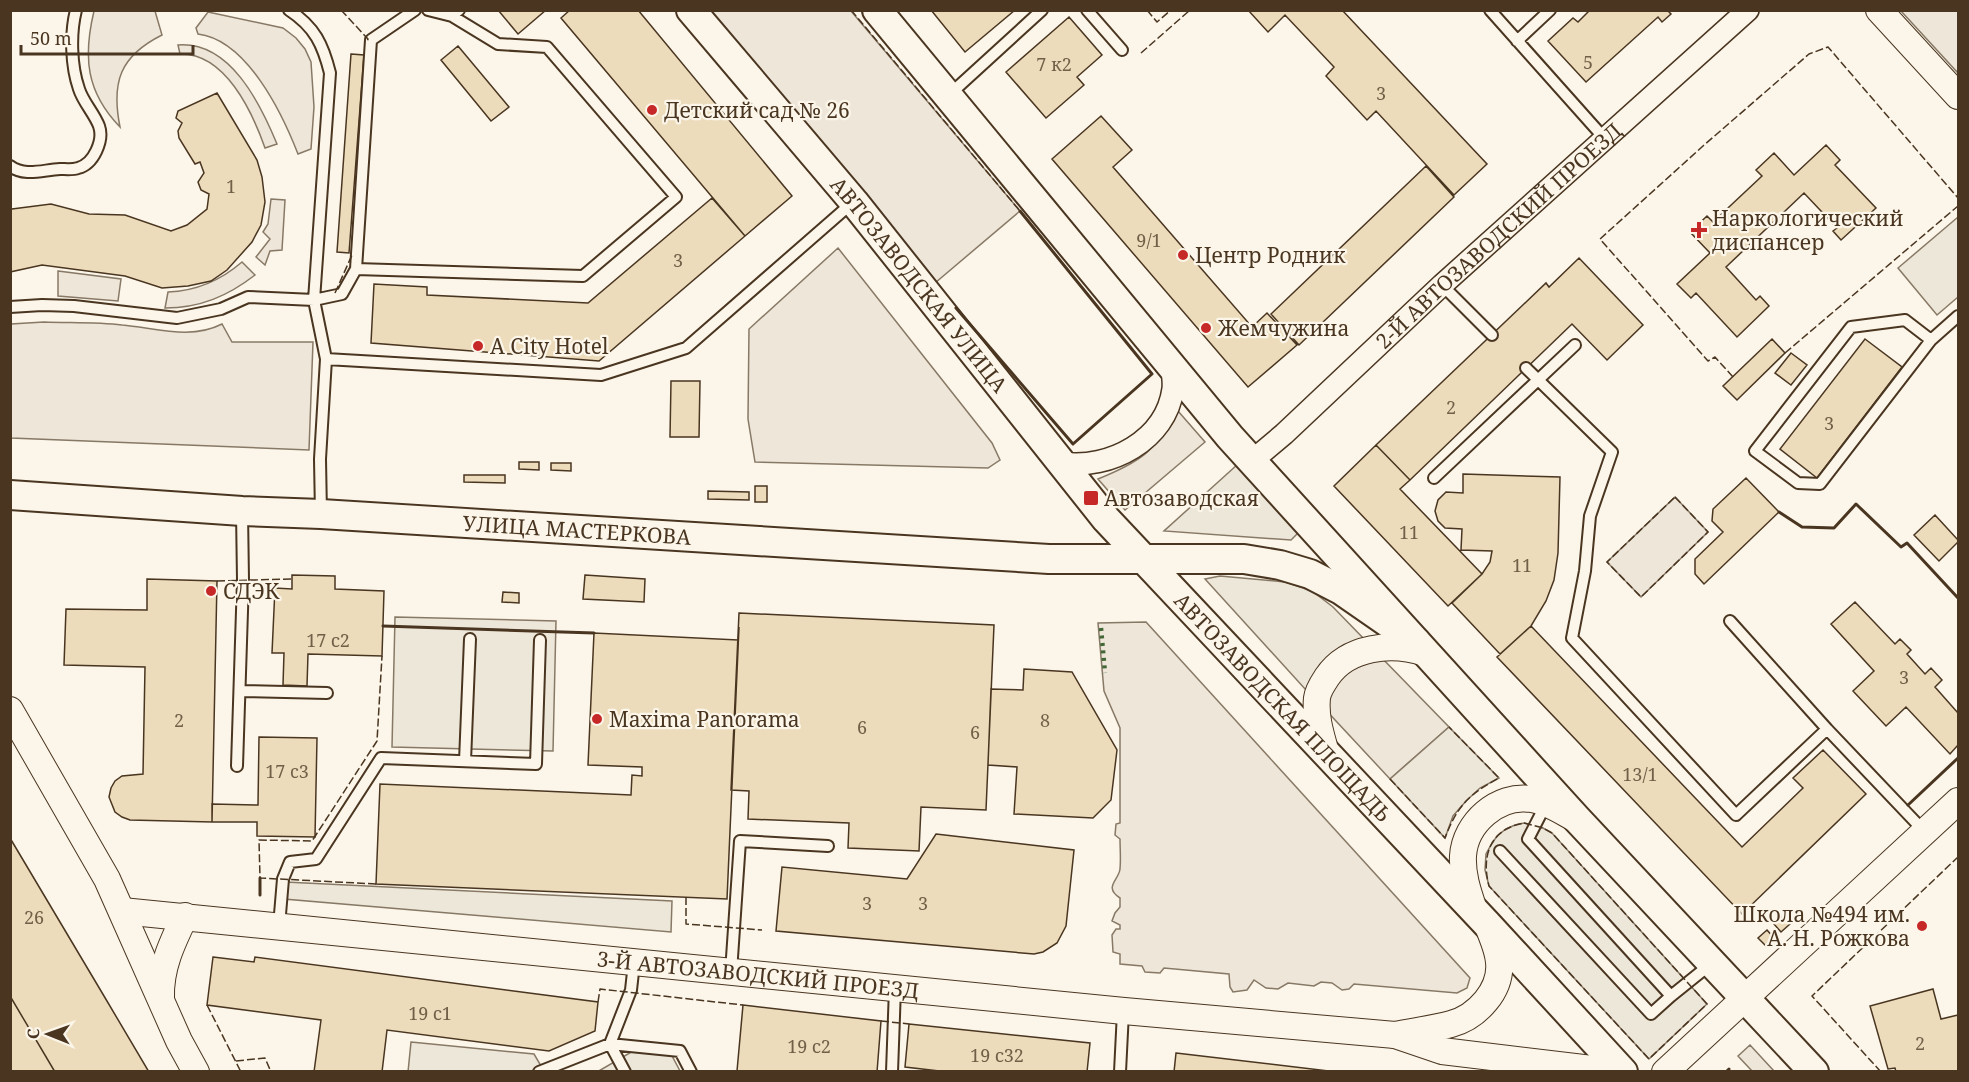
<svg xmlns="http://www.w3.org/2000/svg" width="1969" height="1082" font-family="'Noto Serif',serif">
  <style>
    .green { fill: #ede6d9; stroke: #887966; stroke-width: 1.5 }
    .parking { fill: #ede7d9; stroke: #887966; stroke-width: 1.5 }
    .building { fill: #ecdcbc; stroke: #4a3520; stroke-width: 1.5 }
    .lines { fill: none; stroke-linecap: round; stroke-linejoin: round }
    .service-casing { stroke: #4a3520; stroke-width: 14 }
    .minor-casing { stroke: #4a3520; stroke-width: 24 }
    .tertiary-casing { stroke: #4a3520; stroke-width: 28 }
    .secondary-casing { stroke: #4a3520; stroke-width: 32 }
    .service { stroke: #fbf6e9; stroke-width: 10 }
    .minor { stroke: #fbf6e9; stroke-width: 21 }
    .tertiary { stroke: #fbf6e9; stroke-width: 26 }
    .secondary { stroke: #fbf6e9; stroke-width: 28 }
    .hedge { stroke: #436837; stroke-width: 4.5; stroke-dasharray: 3 4.5; stroke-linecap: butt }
    .fence { stroke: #4a3520; stroke-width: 1.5; stroke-dasharray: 8 3; stroke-linecap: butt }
    .wall { stroke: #4a3520; stroke-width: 3 }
    .poi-dot { fill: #c62828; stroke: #fbf6e9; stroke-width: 2 }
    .labels { text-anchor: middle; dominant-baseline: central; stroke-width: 4.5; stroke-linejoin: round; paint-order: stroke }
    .number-label { font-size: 18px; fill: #725f47 }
    .poi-label { font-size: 21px; fill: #4a3520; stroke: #fbf6e9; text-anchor: start }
    .street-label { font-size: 21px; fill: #4a3520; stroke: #fbf6e9 }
  </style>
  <rect width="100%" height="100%" fill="#fbf6e9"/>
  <path class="green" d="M 94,11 L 155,11 L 162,35 C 120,56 111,82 120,127 C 86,92 83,57 94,11 Z
    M 708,11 L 851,11 L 1020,211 L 935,283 Z
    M 1901,11 L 1958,11 L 1958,73 Z
    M 208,12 L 283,28 L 296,38 L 305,49 L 311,62 L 314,107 L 311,149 L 298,154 C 282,113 247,40 198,34 L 196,28 Z
    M 178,45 C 230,41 260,103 277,144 L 265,148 C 252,111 225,53 180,54 Z
    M 271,199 L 285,200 L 282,250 L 270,251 L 265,265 L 256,257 L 270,239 L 263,232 L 268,224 Z
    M 838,248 L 992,443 L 1000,460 L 988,468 L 755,462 L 748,419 L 749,329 Z
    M 242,262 L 255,275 C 228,296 200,308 165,308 L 168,292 C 197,291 220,281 242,262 Z
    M 58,271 L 121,279 L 118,301 L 58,296 Z
    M 44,322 C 70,323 97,322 122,325 C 156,328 191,340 222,324 L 232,342 L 313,342 L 309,450 L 11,438 L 11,324 Z
    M 1178,411 L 1205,442 L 1125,510 L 1098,479 C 1140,462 1156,451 1178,411 Z
    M 1675,497 L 1708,532 L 1641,597 L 1607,562 Z
    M 1146,622 L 1470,978 L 1467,988 L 1457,993 L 1354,984 L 1349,989 L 1342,990 L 1332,983 L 1321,982 L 1314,986 L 1288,983 L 1278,989 L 1266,988 L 1254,980 L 1247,990 L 1233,992 L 1230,987 L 1229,974 L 1164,968 L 1160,973 L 1145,972 L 1142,966 L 1120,964 L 1120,954 L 1113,952 L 1112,935 L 1116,929 L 1120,929 L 1120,925 L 1112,921 L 1115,913 L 1120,907 L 1120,898 C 1103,887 1119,880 1120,869 C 1121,859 1120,849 1120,839 L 1115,835 L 1116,824 L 1120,823 L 1120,728 L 1104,691 L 1098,623 Z
    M 1379,655 L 1449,727 L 1390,779 L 1323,707 L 1333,678 Z
    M 1750,1045 L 1774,1071 L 1752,1071 L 1738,1056 Z"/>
  <path class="parking" d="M 1958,217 L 1958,297 L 1937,315 L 1898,268 Z
    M 1238,464 L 1299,532 L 1291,540 L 1164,531 Z
    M 1220,576 L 1285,582 L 1312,591 L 1333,607 L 1365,640 L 1306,690 L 1205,579 Z
    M 395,617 L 556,621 L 553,751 L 392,747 Z
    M 1449,727 L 1499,778 L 1480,788 L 1466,801 L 1453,816 L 1445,838 L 1390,779 Z
    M 1524,823 L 1543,828 L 1552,833 L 1707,1004 L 1649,1059 L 1489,886 L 1485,870 L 1486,854 L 1491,845 L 1497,836 L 1506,829 L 1515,825 Z
    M 285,882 L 672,901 L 671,932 L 284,899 Z
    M 411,1042 L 534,1054 L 544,1071 L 408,1072 Z
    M 633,1051 L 671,1054 L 680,1071 L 597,1072 Z"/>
  <path class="building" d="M 498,10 L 546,10 L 518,34 Z
    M 570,10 L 638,10 L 792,196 L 745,236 L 561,18 Z
    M 931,10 L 1015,10 L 965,52 Z
    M 1248,10 L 1342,10 L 1487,164 L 1454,195 L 1376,111 L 1367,120 L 1326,76 L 1334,67 L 1285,15 L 1268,32 Z
    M 1590,10 L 1667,10 L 1671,14 L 1662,22 L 1658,17 L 1586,82 L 1548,41 L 1573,18 L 1578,22 Z
    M 1069,17 L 1102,55 L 1077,77 L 1084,85 L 1046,118 L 1006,72 Z
    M 458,46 L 509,107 L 491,121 L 441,60 Z
    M 351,54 L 364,55 L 349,253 L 337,252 Z
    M 217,93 L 257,160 L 262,177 L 265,202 L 261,225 L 252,242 L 227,270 L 211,281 L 188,286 L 162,288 L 125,276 L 42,265 L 10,272 L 10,210 L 12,209 L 51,204 L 89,214 L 125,215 L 171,231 L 187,225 L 207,209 L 209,194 L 201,190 L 198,182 L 204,173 L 200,162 L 195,164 L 179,138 L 178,131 L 182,123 L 176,118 L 178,111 Z
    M 1101,116 L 1132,150 L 1113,167 L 1252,327 L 1267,313 L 1297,345 L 1248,387 L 1052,159 Z
    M 1826,145 L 1840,160 L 1835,165 L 1876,208 L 1841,240 L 1833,231 L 1837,228 L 1804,193 L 1726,267 L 1756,300 L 1760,296 L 1769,306 L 1737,337 L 1696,293 L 1691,298 L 1677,284 L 1710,253 L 1690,232 L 1707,216 L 1713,222 L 1762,176 L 1756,170 L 1774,153 L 1794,175 Z
    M 1426,166 L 1454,197 L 1299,345 L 1271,314 Z
    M 712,198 L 745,236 L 599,361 L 371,343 L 374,284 L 427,287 L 427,295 L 588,303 Z
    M 1579,258 L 1643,325 L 1607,360 L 1572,324 L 1410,480 L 1376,445 L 1546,283 L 1549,287 Z
    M 1772,339 L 1785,353 L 1737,400 L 1723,386 Z
    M 1865,339 L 1902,367 L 1817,478 L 1780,449 Z
    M 1791,353 L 1807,365 L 1791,385 L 1775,373 Z
    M 671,381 L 700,381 L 699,437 L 670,437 Z
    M 1376,445 L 1410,480 L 1400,489 L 1482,574 L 1448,606 L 1334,486 Z
    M 519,462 L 539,462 L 539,470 L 519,469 Z
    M 551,463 L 571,463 L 571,471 L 551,470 Z
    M 1463,474 L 1560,477 L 1558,553 L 1554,580 L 1546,601 L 1531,626 L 1500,654 L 1452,603 L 1482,574 L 1490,562 L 1492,551 L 1461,550 L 1462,529 L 1445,528 L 1438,521 L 1435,511 L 1438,500 L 1446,492 L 1463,493 Z
    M 464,475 L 505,475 L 505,483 L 464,482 Z
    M 1746,478 L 1779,512 L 1704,584 L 1695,574 L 1695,559 L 1723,532 L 1712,521 L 1713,509 Z
    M 755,486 L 767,486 L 767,502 L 755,502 Z
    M 708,491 L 749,492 L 749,500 L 708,499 Z
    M 1935,515 L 1958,540 L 1958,542 L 1939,561 L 1914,535 Z
    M 292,575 L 335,576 L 335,589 L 384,591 L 382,656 L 308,654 L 307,686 L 283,685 L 284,653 L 272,653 L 275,588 L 292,589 Z
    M 585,575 L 645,579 L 644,602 L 583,599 Z
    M 147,579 L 217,581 L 212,822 L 130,820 L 122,817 L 115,812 L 109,797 L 111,788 L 115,781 L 122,776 L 143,774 L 145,667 L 64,665 L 66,609 L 147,610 Z
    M 503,592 L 519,593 L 519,603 L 502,602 Z
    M 1855,602 L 1895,644 L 1900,639 L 1911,650 L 1907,654 L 1925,674 L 1931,668 L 1942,680 L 1935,687 L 1958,713 L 1958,745 L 1950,754 L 1906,707 L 1886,726 L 1853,691 L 1874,671 L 1831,624 Z
    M 739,613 L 994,625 L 986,810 L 921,807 L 919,851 L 848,848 L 849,823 L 748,819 L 749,791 L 731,790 Z
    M 1531,626 L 1742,847 L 1803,788 L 1793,778 L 1823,750 L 1866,794 L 1742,914 L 1497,657 Z
    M 739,627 L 727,899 L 376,884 L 380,784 L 631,795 L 632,775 L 642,776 L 642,767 L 588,765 L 594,633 L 738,640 Z
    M 1024,669 L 1072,672 L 1117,750 L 1111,800 L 1093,818 L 1014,814 L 1017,767 L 988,765 L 991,689 L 1023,690 Z
    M 259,737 L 317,738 L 315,837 L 257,836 L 257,822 L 212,822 L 212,804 L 258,805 Z
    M 936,834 L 1074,850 L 1066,926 L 1057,943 L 1043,952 L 1034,954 L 776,931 L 782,867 L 907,879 Z
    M 10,838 L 104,996 L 149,1072 L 55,1072 L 10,996 Z
    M 1782,916 L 1790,924 L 1781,932 L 1774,924 Z
    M 1767,930 L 1774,938 L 1766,946 L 1758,938 Z
    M 213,957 L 254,962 L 255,957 L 598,1002 L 595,1031 L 549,1051 L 387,1030 L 382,1072 L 314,1072 L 321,1020 L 207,1005 Z
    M 1933,989 L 1941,1019 L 1958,1015 L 1958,1072 L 1896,1072 L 1895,1068 L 1888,1069 L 1870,1006 Z
    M 10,996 L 55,1072 L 10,1072 Z
    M 743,1005 L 881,1021 L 877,1072 L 737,1071 Z
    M 909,1024 L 1090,1043 L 1087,1072 L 948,1072 L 905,1067 Z
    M 1176,1053 L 1337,1072 L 1174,1072 Z"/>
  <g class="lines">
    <defs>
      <path id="service" d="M 428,10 L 452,16 L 459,10
        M 1087,10 L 1122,50
        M 1490,10 L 1605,139
        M 1517,41 L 1550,10
        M 949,95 L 1042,10
        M 10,166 C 25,177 42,170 60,169 C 65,169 73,170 78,168 C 94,164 104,140 99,126 C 94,113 83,102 79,89 C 71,66 70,34 76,10
        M 356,269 L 583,276 L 676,197 L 547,47 L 498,44 L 452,16
        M 1442,285 L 1492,335
        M 10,307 L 42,305 L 74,306 L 177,318 L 221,309 L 248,297 L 314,300 L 330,73 C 323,45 315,27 289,10
        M 1931,340 L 1905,320 L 1851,327 L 1755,451 L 1798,483 L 1820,484 L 1931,340 L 1958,316
        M 326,359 L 314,300 L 342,294 L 356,269 L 371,40 L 415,10
        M 1526,368 L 1612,452 L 1590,516 L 1585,571 L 1572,638 L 1736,815 L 1827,729 L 1924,831
        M 1434,478 L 1575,345
        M 321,514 L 320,459 L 326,359 L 601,375 L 686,348 L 852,203
        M 1730,621 L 1827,729
        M 240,691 L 327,693
        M 465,761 L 470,639
        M 237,766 L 243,580 L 242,512
        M 1500,851 L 1651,1014 L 1671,996 L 1528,839 L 1546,804
        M 279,926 L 283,879 L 290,862 L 316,859 L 381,758 L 536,764 L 540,640
        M 634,963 L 631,990 L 610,1044 L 680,1051 L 691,1072
        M 731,972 L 740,841 L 828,846
        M 1671,996 L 1712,963
        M 539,1072 L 610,1044 L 625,1072
        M 892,1072 L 895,988
        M 1120,1072 L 1123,1012"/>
      <g id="minor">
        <path id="s1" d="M 1252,461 L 1284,434 L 1442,285 L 1748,10"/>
        <path d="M 1062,463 C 1110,470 1166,440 1173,389 C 1174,382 1172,373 1172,366"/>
      </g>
      <g id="tertiary">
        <path d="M 1879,10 L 1958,96"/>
        <path d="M 10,710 L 107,879 L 179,1041 L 196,1072"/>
        <path d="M 1326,753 C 1321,735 1315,717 1317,698 C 1318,690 1323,683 1327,677 C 1348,646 1392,642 1425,653"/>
        <path d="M 1474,910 C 1468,892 1462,875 1463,856 C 1465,823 1498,794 1531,799 C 1546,801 1561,811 1574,818"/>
        <path id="s2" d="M 122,911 L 1124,1011 L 1395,1035 L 1442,1051 L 1617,1072"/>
        <path d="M 161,998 C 160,968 172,943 185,916"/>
        <path d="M 1395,1035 C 1414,1031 1433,1029 1451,1024 C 1477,1017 1502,990 1499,962 C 1498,949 1492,937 1488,926"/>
        <path d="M 1665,1072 L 1958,801"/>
      </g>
      <g id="secondary">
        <path id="s3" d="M 691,10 L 854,202 L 1106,519 L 1487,924 L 1623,1072"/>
        <path d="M 877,10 L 1230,437 L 1577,819 L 1814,1072"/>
        <path id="s4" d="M 10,495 L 242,511 L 321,514 L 1049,559 L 1244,559 L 1280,565 L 1310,574 L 1341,590 L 1416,642"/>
      </g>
    </defs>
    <use href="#service" class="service-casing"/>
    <use href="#minor" class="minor-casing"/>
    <use href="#tertiary" class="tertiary-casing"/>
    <use href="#secondary" class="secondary-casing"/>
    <use href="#service" class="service"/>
    <use href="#minor" class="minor"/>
    <use href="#tertiary" class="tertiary"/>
    <use href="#secondary" class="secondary"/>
    <path class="hedge" d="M 1101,628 L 1105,673"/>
    <path class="fence" d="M 341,10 L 368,39 L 367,42
      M 851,10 L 1020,211
      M 1147,10 L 1157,22 L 1171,10
      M 1141,53 L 1190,10
      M 335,293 L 352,255
      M 1785,353 L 1958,206
      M 1733,377 L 1715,357 L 1708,361 L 1600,239 L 1703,146 L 1809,54 L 1828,47 L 1958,198
      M 1675,497 L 1708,532 L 1641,597 L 1607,562 Z
      M 217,581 L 292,579
      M 1390,779 L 1445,838 C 1457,806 1469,794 1499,778 L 1449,727
      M 1524,823 L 1543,828 L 1552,833 L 1707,1004 L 1649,1059 L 1489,886 C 1481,856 1490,829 1524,823 Z
      M 376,884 L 260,878 L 259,840 L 312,841 L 377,741 L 382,656
      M 686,897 L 686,924 L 762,930
      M 598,1002 L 600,989 L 743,1005
      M 207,1005 L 241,1072
      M 881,1021 L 909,1024
      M 236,1061 L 265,1058 L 271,1072
      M 1881,1072 L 1812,996 L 1958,857"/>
    <path class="wall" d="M 956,308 L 1073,444 L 1152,374 L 1020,211
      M 1779,512 L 1802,527 L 1834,528 L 1856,504 L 1901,547 L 1907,543 L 1958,598
      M 383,626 L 594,633
      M 1908,805 L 1958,758
      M 260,895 L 260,878
      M 1726,1072 L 1729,1069"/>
  </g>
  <g class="poi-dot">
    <circle cx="652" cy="110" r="6"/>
    <path d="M1696 221h6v6h6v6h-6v6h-6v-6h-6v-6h6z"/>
    <circle cx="1183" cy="255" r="6"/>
    <circle cx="1206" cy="328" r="6"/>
    <circle cx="478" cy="346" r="6"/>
    <rect x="1083" y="490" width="16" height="16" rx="3"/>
    <circle cx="211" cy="591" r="6"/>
    <circle cx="597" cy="719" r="6"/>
    <circle cx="1922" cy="926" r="6"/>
  </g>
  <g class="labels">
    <g class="number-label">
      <text x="1588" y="62">5</text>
      <text x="1054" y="64">7 к2</text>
      <text x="1381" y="93">3</text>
      <text x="231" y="186">1</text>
      <text x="1149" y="240">9/1</text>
      <text x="678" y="260">3</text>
      <text x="1451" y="407">2</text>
      <text x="1829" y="423">3</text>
      <text x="1409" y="532">11</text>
      <text x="1522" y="565">11</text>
      <text x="328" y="640">17 с2</text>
      <text x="1904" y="677">3</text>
      <text x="179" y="720">2</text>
      <text x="1045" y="720">8</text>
      <text x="862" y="727">6</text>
      <text x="975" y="732">6</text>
      <text x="287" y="771">17 c3</text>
      <text x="1640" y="774">13/1</text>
      <text x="867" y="903">3</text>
      <text x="923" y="903">3</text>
      <text x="34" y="917">26</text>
      <text x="430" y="1013">19 с1</text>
      <text x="1920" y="1043">2</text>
      <text x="809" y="1046">19 с2</text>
      <text x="997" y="1055">19 с32</text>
    </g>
    <g class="poi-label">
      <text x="664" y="110">Детский сад № 26</text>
      <text x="1712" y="218">Наркологический<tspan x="1712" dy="24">диспансер</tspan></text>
      <text x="1195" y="255">Центр Родник</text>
      <text x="1218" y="328">Жемчужина</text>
      <text x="490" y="346">A City Hotel</text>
      <text x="1104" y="498">Автозаводская</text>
      <text x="223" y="591">СДЭК</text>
      <text x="609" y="719">Maxima Panorama</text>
      <text x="1910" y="914" text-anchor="end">Школа №494 им.<tspan x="1910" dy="24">А. Н. Рожкова</tspan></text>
    </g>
    <g class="street-label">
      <text stroke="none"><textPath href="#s1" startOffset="334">2-Й АВТОЗАВОДСКИЙ ПРОЕЗД</textPath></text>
      <text stroke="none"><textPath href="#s3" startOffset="357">АВТОЗАВОДСКАЯ УЛИЦА</textPath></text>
      <text stroke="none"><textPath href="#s4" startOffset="568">УЛИЦА МАСТЕРКОВА</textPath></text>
      <text stroke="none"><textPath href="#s3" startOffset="915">АВТОЗАВОДСКАЯ ПЛОЩАДЬ</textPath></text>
      <text stroke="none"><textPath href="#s2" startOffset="639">3-Й АВТОЗАВОДСКИЙ ПРОЕЗД</textPath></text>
    </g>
  </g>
  <rect width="1969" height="1082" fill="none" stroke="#4a3520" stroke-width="24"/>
  <g transform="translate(48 1034) rotate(271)" stroke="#fbf6e9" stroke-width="4.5" paint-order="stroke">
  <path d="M0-4.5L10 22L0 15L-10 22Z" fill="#4a3520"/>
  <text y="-9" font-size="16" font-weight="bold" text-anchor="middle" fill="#4a3520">С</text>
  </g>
  <path d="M21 45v9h172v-9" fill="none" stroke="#4a3520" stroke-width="3"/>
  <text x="30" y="45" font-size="18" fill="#4a3520" stroke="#fbf6e9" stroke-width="4.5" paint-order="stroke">50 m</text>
</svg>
